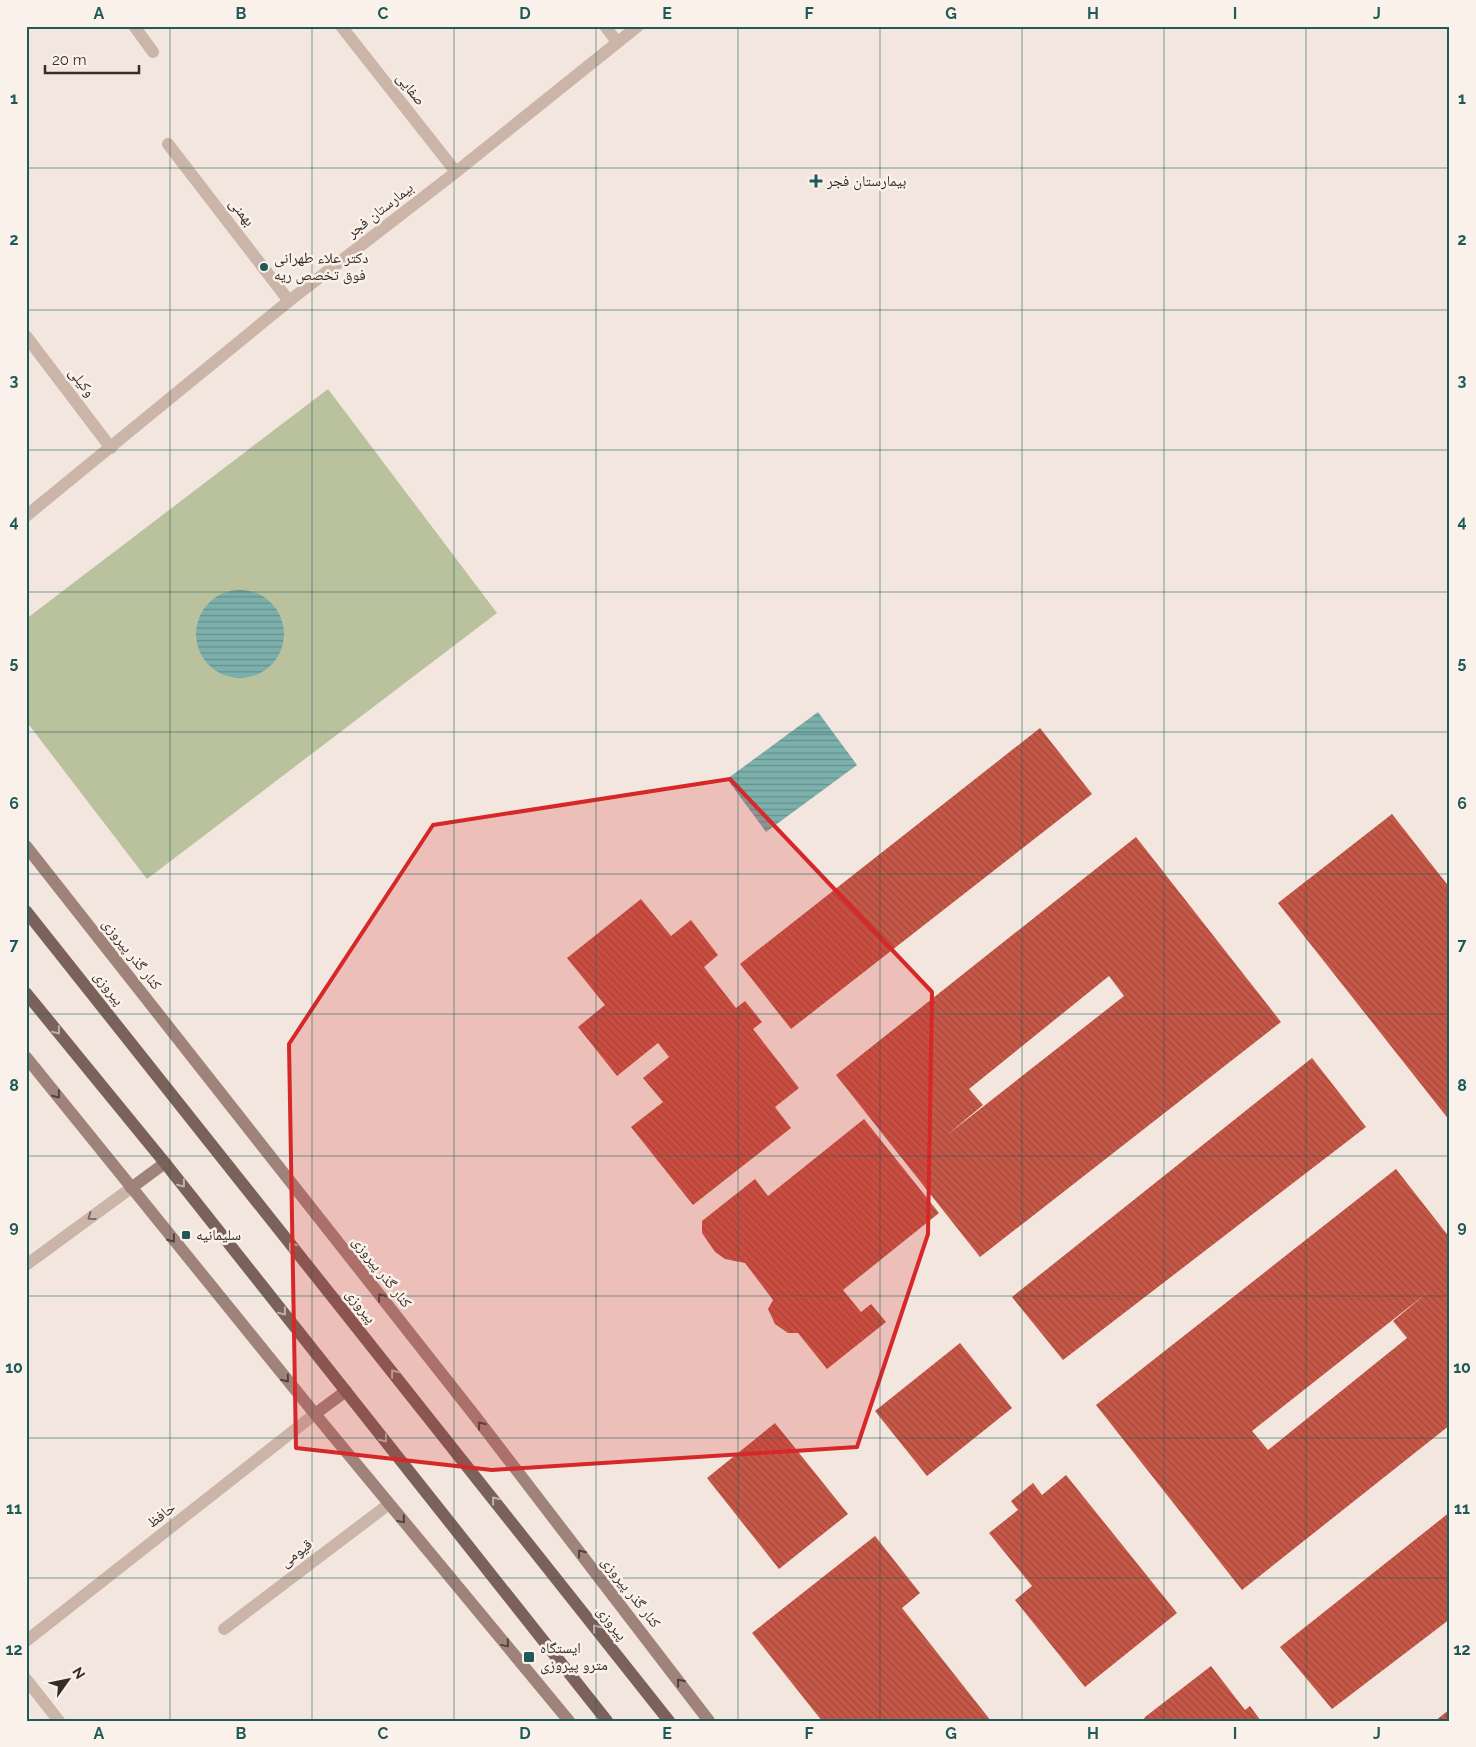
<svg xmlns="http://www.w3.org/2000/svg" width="1476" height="1747" font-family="Raleway,'Noto Naskh Arabic',sans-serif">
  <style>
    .green { fill: #bac29d }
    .water { fill: url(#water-rules) }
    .building { fill: url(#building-back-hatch); fill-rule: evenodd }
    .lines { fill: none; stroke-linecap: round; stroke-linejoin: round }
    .minor { stroke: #cbb5a9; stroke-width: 12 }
    .tertiary { stroke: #cbb5a9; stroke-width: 12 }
    .secondary { stroke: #9f837a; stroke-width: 12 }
    .primary { stroke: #7a615a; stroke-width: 12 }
    .oneway { stroke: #c0b0a9 }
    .oneway2 { stroke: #52423d }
    .oneway3 { stroke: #7a6a63 }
    .marked { fill: #d62828; fill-opacity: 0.2; stroke: #d62828; stroke-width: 4; stroke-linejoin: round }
    .grid { fill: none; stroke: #1e5a57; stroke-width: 1; stroke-opacity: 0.55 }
    .poi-dot { fill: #1e5a57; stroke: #faf1ea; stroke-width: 2 }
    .labels { text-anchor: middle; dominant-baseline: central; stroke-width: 5; stroke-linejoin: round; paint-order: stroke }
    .street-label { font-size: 15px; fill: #382c29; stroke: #faf1ea }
    .poi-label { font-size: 15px; fill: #382c29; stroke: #faf1ea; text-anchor: start }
    .neatline { fill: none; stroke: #1e5a57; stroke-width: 2 }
    .grid-label { font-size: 16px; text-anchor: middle; font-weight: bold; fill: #1e5a57 }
  </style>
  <defs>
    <pattern id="water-rules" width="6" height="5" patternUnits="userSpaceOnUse" patternTransform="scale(1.25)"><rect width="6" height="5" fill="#7cb0ac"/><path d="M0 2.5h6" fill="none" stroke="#678f8c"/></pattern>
    <pattern id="building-back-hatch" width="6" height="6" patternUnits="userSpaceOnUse" patternTransform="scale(1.25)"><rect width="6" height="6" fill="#c65848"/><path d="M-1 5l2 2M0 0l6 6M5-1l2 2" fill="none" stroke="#a2493c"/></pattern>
  </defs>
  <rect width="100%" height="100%" fill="#f2e6de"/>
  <path class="green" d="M 328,389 L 497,613 L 147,879 L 26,721 L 26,619 Z"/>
  <path class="water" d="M196 634a44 44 0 1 1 88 0a44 44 0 1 1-88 0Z
    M 818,712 L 857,765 L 766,832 L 727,779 Z"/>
  <path class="building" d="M 1040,728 L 1092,794 L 791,1029 L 740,964 Z
    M 1392,814 L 1450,888 L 1450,1121 L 1278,903 Z
    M 1136,837 L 1281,1022 L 980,1257 L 836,1075 ZM 1109,976 L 1124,996 L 947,1135 L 983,1105 L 969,1089 Z
    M 641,899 L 671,936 L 691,920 L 718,955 L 704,967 L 736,1008 L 745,1001 L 762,1022 L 753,1029 L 799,1088 L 775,1107 L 791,1128 L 693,1205 L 631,1127 L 663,1102 L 643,1078 L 669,1057 L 658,1043 L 617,1076 L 578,1027 L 605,1005 L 567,958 Z
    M 1312,1058 L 1366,1127 L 1063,1360 L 1012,1297 Z
    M 864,1119 L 939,1213 L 843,1290 L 861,1312 L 871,1304 L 886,1322 L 827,1369 L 798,1333 L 788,1333 L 775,1324 L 768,1309 L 773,1300 L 745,1263 L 725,1259 L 715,1252 L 702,1233 L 702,1221 L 755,1179 L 768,1196 Z
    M 1396,1169 L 1450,1238 L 1450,1425 L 1242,1590 L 1096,1405 ZM 1428,1292 L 1393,1321 L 1407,1338 L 1268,1450 L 1252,1431 Z
    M 960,1343 L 1012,1408 L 927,1476 L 875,1411 Z
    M 775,1423 L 848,1514 L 779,1569 L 707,1478 Z
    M 1066,1475 L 1177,1613 L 1085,1687 L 1015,1600 L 1032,1586 L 989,1533 L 1018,1510 L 1011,1501 L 1033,1483 L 1042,1495 Z
    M 1450,1512 L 1450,1619 L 1332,1709 L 1280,1647 Z
    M 875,1536 L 920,1593 L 902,1608 L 991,1721 L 822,1721 L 752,1633 Z
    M 1211,1666 L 1245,1710 L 1250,1706 L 1261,1721 L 1143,1721 L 1145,1717 Z
    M 1450,1709 L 1450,1721 L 1435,1721 Z"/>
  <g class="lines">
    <path class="minor" d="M 134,26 L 153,52
      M 341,26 L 456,172
      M 605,26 L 617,42
      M 168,144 L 289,301
      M 26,336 L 111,448
      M 26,516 L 289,301 L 456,172 L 638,26
      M 224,1629 L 389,1504
      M 26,1641 L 315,1414
      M 26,1679 L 59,1721"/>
    <path class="tertiary" d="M 26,1265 L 131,1188"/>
    <path class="secondary" d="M 26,846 L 475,1416 L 709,1721
      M 26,1057 L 315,1414 L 569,1721
      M 131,1188 L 165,1163
      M 315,1414 L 346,1391"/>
    <path class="primary" d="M 26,911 L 669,1721
      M 26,993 L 165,1163 L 607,1721"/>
  </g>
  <defs><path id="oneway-chevron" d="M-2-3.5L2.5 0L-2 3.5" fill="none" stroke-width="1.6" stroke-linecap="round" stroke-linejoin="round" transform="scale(1.25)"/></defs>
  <g class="oneway">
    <use href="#oneway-chevron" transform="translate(57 1031) rotate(51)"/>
    <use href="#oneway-chevron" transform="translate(182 1184) rotate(52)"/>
    <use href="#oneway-chevron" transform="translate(292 1246) rotate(-128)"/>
    <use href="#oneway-chevron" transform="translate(283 1312) rotate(52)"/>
    <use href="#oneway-chevron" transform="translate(394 1373) rotate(-128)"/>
    <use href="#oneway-chevron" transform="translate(384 1439) rotate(52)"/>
    <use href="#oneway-chevron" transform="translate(495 1500) rotate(-128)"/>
    <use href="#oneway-chevron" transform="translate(596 1628) rotate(-128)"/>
  </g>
  <g class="oneway2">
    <use href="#oneway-chevron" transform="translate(57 1095) rotate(52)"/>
    <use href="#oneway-chevron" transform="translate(172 1239) rotate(51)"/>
    <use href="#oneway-chevron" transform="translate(381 1297) rotate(-128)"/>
    <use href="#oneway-chevron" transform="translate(286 1379) rotate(51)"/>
    <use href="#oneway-chevron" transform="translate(481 1425) rotate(-128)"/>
    <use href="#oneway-chevron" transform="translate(402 1520) rotate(50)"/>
    <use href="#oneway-chevron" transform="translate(581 1553) rotate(-128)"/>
    <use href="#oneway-chevron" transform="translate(506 1644) rotate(50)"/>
    <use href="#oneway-chevron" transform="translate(680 1682) rotate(-128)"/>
  </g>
  <use class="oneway3" href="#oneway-chevron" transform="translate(91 1217) rotate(144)"/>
  <path class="marked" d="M 730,779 L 932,992 L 928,1234 L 857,1447 L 492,1470 L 296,1448 L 289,1044 L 433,825 Z"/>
  <path class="grid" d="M 170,26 L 170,1721M 312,26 L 312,1721M 454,26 L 454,1721M 596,26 L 596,1721M 738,26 L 738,1721M 880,26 L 880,1721M 1022,26 L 1022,1721M 1164,26 L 1164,1721M 1306,26 L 1306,1721M 26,168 L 1450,168M 26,310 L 1450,310M 26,450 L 1450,450M 26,592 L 1450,592M 26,732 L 1450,732M 26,874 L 1450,874M 26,1014 L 1450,1014M 26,1156 L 1450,1156M 26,1296 L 1450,1296M 26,1438 L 1450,1438M 26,1578 L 1450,1578"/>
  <g class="poi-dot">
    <path d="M813.5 173.5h5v5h5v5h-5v5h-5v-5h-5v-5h5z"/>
    <circle cx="264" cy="267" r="5"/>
    <rect x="181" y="1230" width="10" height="10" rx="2.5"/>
    <rect x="523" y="1651" width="12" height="12" rx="2.5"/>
  </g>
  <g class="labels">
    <g class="street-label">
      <text transform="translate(411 89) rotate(52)">صفایی</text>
      <text transform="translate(380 210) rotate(-38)">بیمارستان فجر</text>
      <text transform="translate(242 212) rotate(52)">بهمنی</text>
      <text transform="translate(82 382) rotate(53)">وکیلی</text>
      <text transform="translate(132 954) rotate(52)">کنار گذر پیروزی</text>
      <text transform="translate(109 988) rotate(52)">پیروزی</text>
      <text transform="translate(382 1272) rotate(52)">کنار گذر پیروزی</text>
      <text transform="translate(361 1306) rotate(52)">پیروزی</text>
      <text transform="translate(161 1515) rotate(-38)">حافظ</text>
      <text transform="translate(296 1553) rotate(-37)">قیومی</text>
      <text transform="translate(631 1592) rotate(52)">کنار گذر پیروزی</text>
      <text transform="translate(612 1623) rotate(52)">پیروزی</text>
    </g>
    <g class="poi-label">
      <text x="827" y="181">بیمارستان فجر</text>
      <text x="274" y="258">دکتر علاء طهرانی<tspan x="274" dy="17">فوق تخصص ریه</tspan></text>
      <text x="196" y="1235">سلیمانیه</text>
      <text x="540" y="1648">ایستگاه<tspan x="540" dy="17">مترو پیروزی</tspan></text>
    </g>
  </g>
  <rect width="1476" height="1747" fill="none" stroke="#faf1ea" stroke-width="55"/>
  <g transform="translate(68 1680) rotate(57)" stroke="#faf1ea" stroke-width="4" paint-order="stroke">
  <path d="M0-4L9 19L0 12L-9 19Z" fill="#382c29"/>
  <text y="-8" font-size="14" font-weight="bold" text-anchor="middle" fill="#382c29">N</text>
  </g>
  <path d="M45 65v8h94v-8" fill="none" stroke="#382c29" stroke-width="2.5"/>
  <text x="52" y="65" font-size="15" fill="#382c29" stroke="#faf1ea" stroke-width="4" paint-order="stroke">20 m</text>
  <rect x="28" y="28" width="1420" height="1692" class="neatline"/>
  <g class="grid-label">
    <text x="99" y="19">A</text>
    <text x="241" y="19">B</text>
    <text x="383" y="19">C</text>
    <text x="525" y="19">D</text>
    <text x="667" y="19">E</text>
    <text x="809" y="19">F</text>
    <text x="951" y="19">G</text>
    <text x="1093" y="19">H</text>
    <text x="1235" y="19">I</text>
    <text x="1377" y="19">J</text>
    <text x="14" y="104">1</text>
    <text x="1462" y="104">1</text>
    <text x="14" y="245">2</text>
    <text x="1462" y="245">2</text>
    <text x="14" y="386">3</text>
    <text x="1462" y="386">3</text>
    <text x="14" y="527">4</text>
    <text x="1462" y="527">4</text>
    <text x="14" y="668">5</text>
    <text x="1462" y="668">5</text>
    <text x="14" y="809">6</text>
    <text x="1462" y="809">6</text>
    <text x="14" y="950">7</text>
    <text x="1462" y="950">7</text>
    <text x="14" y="1091">8</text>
    <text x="1462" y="1091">8</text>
    <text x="14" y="1232">9</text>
    <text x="1462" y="1232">9</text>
    <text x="14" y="1373">10</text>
    <text x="1462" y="1373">10</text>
    <text x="14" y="1514">11</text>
    <text x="1462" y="1514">11</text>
    <text x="14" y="1655">12</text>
    <text x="1462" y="1655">12</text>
    <text x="99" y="1739">A</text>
    <text x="241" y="1739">B</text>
    <text x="383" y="1739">C</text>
    <text x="525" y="1739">D</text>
    <text x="667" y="1739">E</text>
    <text x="809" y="1739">F</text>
    <text x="951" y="1739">G</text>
    <text x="1093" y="1739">H</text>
    <text x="1235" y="1739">I</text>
    <text x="1377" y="1739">J</text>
  </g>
</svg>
